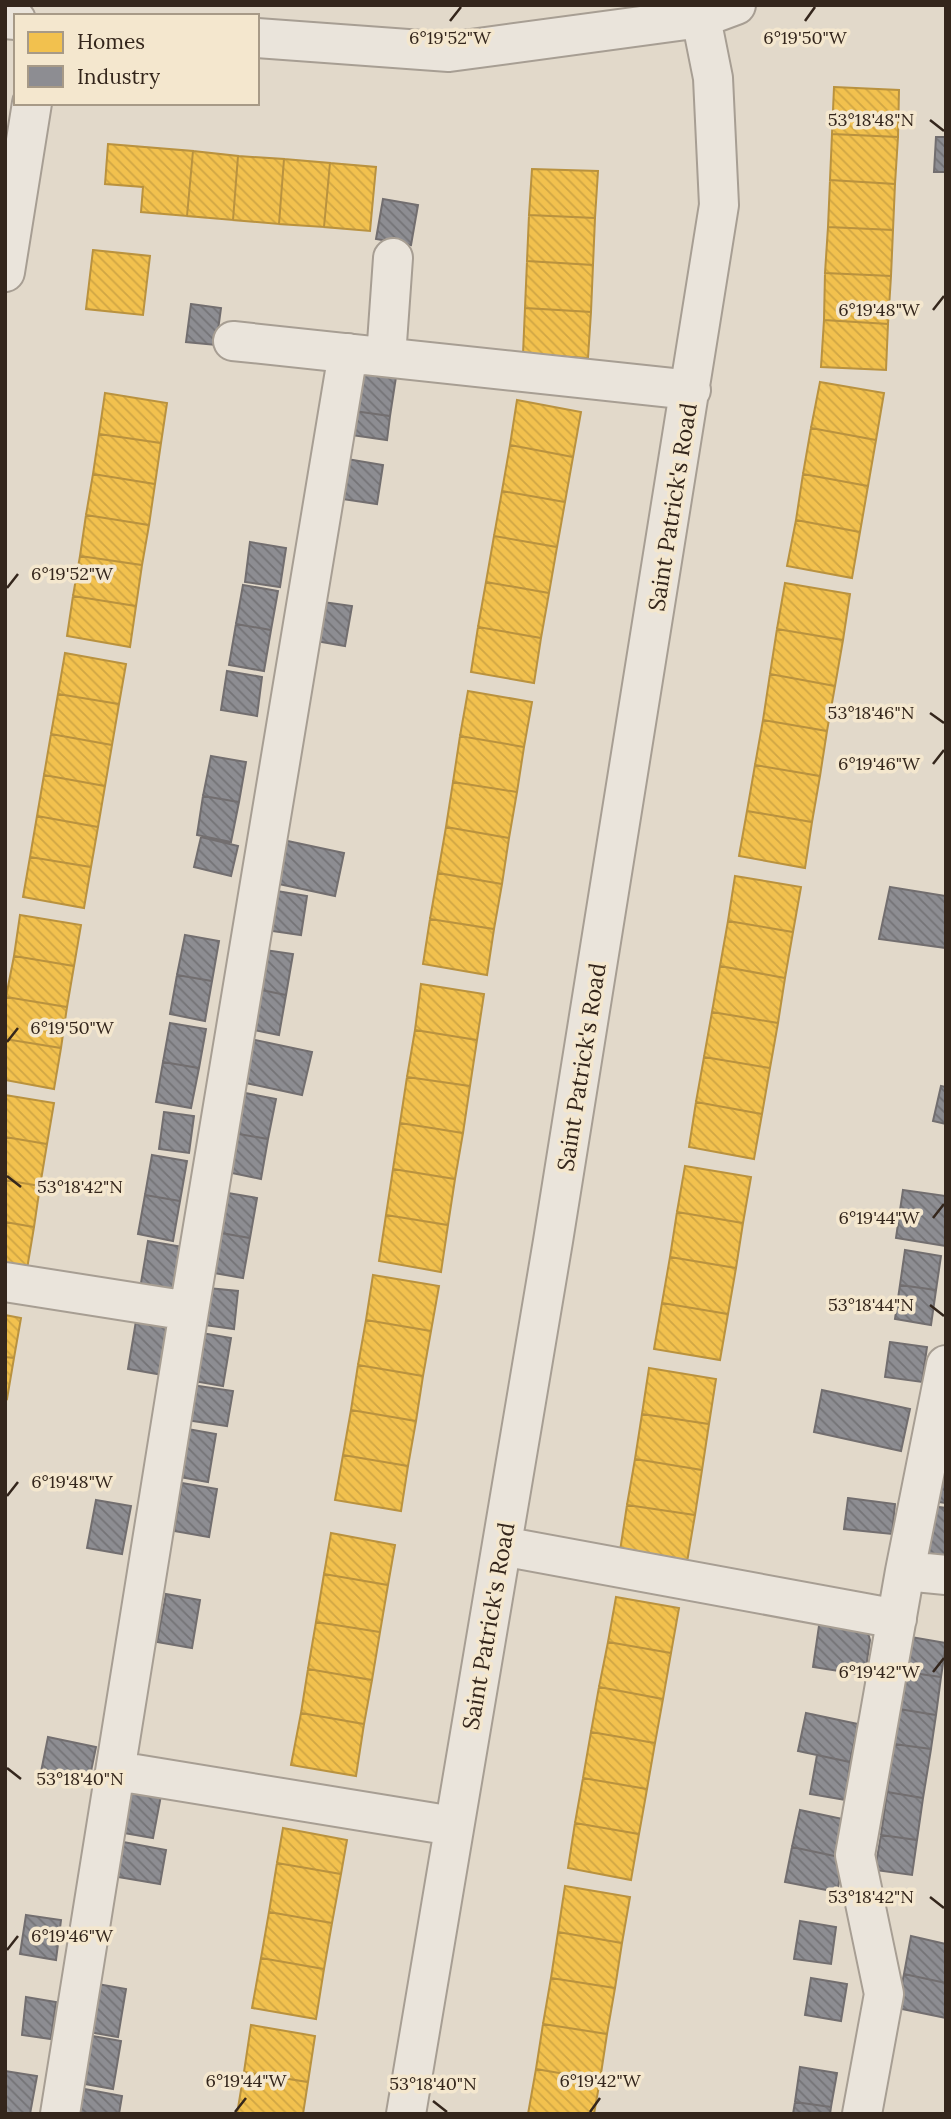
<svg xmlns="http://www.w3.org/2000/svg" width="951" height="2119" font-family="Lora,serif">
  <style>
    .homes { fill: url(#homes-back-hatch); stroke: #b9923f; stroke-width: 2 }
    .industry { fill: url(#industry-back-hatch); stroke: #726e6f; stroke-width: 2 }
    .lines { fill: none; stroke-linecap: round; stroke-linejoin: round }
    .minor-casing { stroke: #a79e93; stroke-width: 42 }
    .minor { stroke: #eae4db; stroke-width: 38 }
    .ticks { fill: none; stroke: #34261c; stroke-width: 2.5 }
    .labels { text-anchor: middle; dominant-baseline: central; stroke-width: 7; stroke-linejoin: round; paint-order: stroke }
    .street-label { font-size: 23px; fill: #34261c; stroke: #f4e7ce }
    .ticks-label { font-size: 18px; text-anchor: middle; fill: #34261c; stroke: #f4e7ce; stroke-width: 7; stroke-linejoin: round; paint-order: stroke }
  </style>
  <defs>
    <pattern id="homes-back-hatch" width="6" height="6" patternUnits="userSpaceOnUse" patternTransform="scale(1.75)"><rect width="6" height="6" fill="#f2c14e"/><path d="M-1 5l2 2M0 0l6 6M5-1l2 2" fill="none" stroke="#d0a644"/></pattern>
    <pattern id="industry-back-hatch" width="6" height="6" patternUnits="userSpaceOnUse" patternTransform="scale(1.75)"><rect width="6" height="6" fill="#8d8d92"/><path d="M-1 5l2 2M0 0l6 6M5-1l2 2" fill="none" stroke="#747376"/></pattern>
  </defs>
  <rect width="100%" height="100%" fill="#e2d9ca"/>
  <path class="homes" d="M 834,87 L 899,90 L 898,137 L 832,134 Z
    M 832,134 L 898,137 L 895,184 L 830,180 Z
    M 108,144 L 193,151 L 187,216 L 141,212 L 143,187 L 105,184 Z
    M 193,151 L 238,156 L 233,220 L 187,216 Z
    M 238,156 L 284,159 L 279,224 L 233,220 Z
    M 284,159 L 330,163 L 324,227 L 279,224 Z
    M 330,163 L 376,167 L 370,231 L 324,227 Z
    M 532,169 L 598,171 L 595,218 L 529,215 Z
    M 830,180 L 895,184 L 893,230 L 828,227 Z
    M 529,215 L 595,218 L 593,265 L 527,261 Z
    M 828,227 L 893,230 L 891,276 L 825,273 Z
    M 93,250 L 150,256 L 143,315 L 86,309 Z
    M 527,261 L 593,265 L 591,312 L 525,308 Z
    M 825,273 L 891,276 L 888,324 L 824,320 Z
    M 525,308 L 591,312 L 588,358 L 523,354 Z
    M 824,320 L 888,324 L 886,370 L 821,367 Z
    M 820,382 L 884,393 L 876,440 L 811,428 Z
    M 105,393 L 167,403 L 161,443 L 99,434 Z
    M 517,400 L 581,412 L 573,457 L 510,445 Z
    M 811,428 L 876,440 L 868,486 L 803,474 Z
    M 99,434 L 161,443 L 155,484 L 93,474 Z
    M 510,445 L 573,457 L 565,502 L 502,491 Z
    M 93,474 L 155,484 L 149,525 L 86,515 Z
    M 803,474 L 868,486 L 860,532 L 796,520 Z
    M 502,491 L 565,502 L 557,547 L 494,536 Z
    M 86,515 L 149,525 L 142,565 L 80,556 Z
    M 796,520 L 860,532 L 852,578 L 787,566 Z
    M 494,536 L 557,547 L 549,593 L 486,582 Z
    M 80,556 L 142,565 L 136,606 L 73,596 Z
    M 486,582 L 549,593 L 541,638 L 478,627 Z
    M 785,583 L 850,594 L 843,640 L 777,629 Z
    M 73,596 L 136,606 L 130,647 L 67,636 Z
    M 478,627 L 541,638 L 534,683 L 471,672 Z
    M 777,629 L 843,640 L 835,686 L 770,674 Z
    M 65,653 L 126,664 L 119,704 L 58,694 Z
    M 770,674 L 835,686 L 827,731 L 763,720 Z
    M 468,691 L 532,702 L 524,747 L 460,736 Z
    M 58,694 L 119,704 L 112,745 L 51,734 Z
    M 763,720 L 827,731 L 820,776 L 755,765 Z
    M 51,734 L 112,745 L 105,786 L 44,775 Z
    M 460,736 L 524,747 L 517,792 L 453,782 Z
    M 755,765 L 820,776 L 812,822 L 747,811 Z
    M 44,775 L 105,786 L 98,827 L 37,816 Z
    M 453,782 L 517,792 L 509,838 L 446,827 Z
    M 747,811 L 812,822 L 805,868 L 739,856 Z
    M 37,816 L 98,827 L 91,867 L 30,857 Z
    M 446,827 L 509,838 L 502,884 L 438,873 Z
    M 30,857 L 91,867 L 84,908 L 23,897 Z
    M 438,873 L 502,884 L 494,929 L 430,919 Z
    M 735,876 L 801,887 L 793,932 L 728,921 Z
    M 20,915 L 81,925 L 74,966 L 14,956 Z
    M 430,919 L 494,929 L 487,975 L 423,964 Z
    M 728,921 L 793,932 L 785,978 L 720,966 Z
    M 14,956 L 74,966 L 67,1007 L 6,997 Z
    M 720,966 L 785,978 L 778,1023 L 712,1012 Z
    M 421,984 L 484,994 L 477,1040 L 415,1030 Z
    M 6,997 L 67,1007 L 61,1048 L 5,1039 Z
    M 712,1012 L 778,1023 L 770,1068 L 704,1057 Z
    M 415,1030 L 477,1040 L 470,1086 L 407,1077 Z
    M 5,1039 L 61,1048 L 54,1089 L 5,1080 Z
    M 704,1057 L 770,1068 L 762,1114 L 696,1102 Z
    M 407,1077 L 470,1086 L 463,1133 L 400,1123 Z
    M 5,1095 L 54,1103 L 47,1144 L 5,1137 Z
    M 696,1102 L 762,1114 L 754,1159 L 689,1147 Z
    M 400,1123 L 463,1133 L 455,1179 L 393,1169 Z
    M 5,1137 L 47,1144 L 40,1186 L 5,1180 Z
    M 685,1166 L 751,1177 L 743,1223 L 677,1212 Z
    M 393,1169 L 455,1179 L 448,1225 L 386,1215 Z
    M 5,1180 L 40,1186 L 34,1227 L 5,1222 Z
    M 677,1212 L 743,1223 L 736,1268 L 670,1257 Z
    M 386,1215 L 448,1225 L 441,1272 L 379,1261 Z
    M 5,1222 L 34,1227 L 27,1269 L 5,1265 Z
    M 670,1257 L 736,1268 L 728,1314 L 662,1303 Z
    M 373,1275 L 439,1286 L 431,1331 L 366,1320 Z
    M 662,1303 L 728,1314 L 720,1360 L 654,1349 Z
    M 5,1315 L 21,1318 L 14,1358 L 5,1357 Z
    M 366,1320 L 431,1331 L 423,1376 L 358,1365 Z
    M 5,1357 L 14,1358 L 7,1399 L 5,1398 Z
    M 358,1365 L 423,1376 L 416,1421 L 351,1410 Z
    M 649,1368 L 716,1379 L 709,1424 L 642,1414 Z
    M 351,1410 L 416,1421 L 408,1466 L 343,1455 Z
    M 642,1414 L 709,1424 L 702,1470 L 635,1459 Z
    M 343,1455 L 408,1466 L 401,1511 L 335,1500 Z
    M 635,1459 L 702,1470 L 695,1515 L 627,1505 Z
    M 627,1505 L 695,1515 L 687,1562 L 620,1551 Z
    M 331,1533 L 395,1545 L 388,1585 L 324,1574 Z
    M 324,1574 L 388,1585 L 380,1632 L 316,1622 Z
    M 616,1597 L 679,1608 L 671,1653 L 608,1642 Z
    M 316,1622 L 380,1632 L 372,1680 L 308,1669 Z
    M 608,1642 L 671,1653 L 663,1699 L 599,1687 Z
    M 308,1669 L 372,1680 L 364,1724 L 301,1713 Z
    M 599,1687 L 663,1699 L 655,1743 L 591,1732 Z
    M 301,1713 L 364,1724 L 356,1776 L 291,1765 Z
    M 591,1732 L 655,1743 L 647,1789 L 583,1778 Z
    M 583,1778 L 647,1789 L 639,1834 L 575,1823 Z
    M 575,1823 L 639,1834 L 631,1880 L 568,1868 Z
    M 283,1828 L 347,1840 L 341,1874 L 277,1863 Z
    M 277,1863 L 341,1874 L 332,1923 L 269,1912 Z
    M 565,1886 L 630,1897 L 622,1943 L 558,1932 Z
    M 269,1912 L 332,1923 L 324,1969 L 261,1958 Z
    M 558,1932 L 622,1943 L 615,1988 L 551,1978 Z
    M 261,1958 L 324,1969 L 316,2019 L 252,2008 Z
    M 551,1978 L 615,1988 L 607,2034 L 543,2024 Z
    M 543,2024 L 607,2034 L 600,2080 L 536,2069 Z
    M 251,2025 L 315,2036 L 308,2082 L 244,2072 Z
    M 536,2069 L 600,2080 L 594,2114 L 528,2114 Z
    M 244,2072 L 308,2082 L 303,2114 L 237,2114 Z"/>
  <path class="industry" d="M 936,137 L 946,137 L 946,172 L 934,172 Z
    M 383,199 L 418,205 L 411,245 L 376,239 Z
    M 191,304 L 221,308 L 216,345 L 186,342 Z
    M 360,372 L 396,377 L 390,416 L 354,411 Z
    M 354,411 L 390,416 L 387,440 L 351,435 Z
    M 347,459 L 383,465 L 377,504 L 342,499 Z
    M 250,542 L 286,548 L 280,587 L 245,582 Z
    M 243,585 L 278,591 L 271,630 L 236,624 Z
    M 316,601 L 352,606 L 345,646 L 310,640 Z
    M 236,624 L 271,630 L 264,671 L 229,665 Z
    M 227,671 L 262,677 L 257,716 L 221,710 Z
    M 211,756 L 246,762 L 239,802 L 203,796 Z
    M 203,796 L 239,802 L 231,842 L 197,835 Z
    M 201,837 L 238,846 L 231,876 L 194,867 Z
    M 283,840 L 344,853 L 335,896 L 274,883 Z
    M 890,887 L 946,896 L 946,948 L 879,939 Z
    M 271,890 L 307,896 L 301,935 L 265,930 Z
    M 185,935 L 219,941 L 212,981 L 177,975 Z
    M 258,949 L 293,954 L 286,995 L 251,988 Z
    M 177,975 L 212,981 L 205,1021 L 170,1014 Z
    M 251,988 L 286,995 L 279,1035 L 244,1028 Z
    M 170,1023 L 206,1029 L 199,1068 L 163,1062 Z
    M 250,1039 L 312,1052 L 302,1095 L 241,1082 Z
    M 163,1062 L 199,1068 L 191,1108 L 156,1102 Z
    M 941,1086 L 946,1087 L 946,1124 L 933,1121 Z
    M 240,1092 L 276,1099 L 268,1139 L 233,1133 Z
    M 164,1112 L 194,1116 L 189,1153 L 159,1149 Z
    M 233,1133 L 268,1139 L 261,1179 L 227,1172 Z
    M 152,1155 L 187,1161 L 180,1201 L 145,1195 Z
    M 903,1190 L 946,1196 L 946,1246 L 896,1238 Z
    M 222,1192 L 257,1198 L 250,1238 L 215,1232 Z
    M 145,1195 L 180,1201 L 173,1241 L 138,1234 Z
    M 215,1232 L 250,1238 L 243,1278 L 208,1272 Z
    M 148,1241 L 183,1247 L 175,1295 L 140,1289 Z
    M 905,1250 L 941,1256 L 936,1290 L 900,1285 Z
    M 900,1285 L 936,1290 L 931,1325 L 895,1319 Z
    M 208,1288 L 238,1291 L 234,1329 L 204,1325 Z
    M 136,1321 L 171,1327 L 163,1375 L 128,1369 Z
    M 196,1332 L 231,1338 L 223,1386 L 188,1380 Z
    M 890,1342 L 927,1347 L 922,1382 L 885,1377 Z
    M 185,1384 L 233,1391 L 227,1426 L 179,1419 Z
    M 822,1390 L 910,1409 L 901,1451 L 814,1432 Z
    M 182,1428 L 216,1434 L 208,1482 L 174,1476 Z
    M 938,1466 L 946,1467 L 946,1503 L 932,1501 Z
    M 182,1483 L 217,1489 L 209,1537 L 174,1531 Z
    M 848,1498 L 895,1504 L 892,1534 L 844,1529 Z
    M 96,1500 L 131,1506 L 122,1554 L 87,1548 Z
    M 931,1506 L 946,1508 L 946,1557 L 924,1554 Z
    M 166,1594 L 200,1600 L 192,1648 L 157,1642 Z
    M 820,1619 L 868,1633 L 870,1640 L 865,1675 L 813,1667 Z
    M 911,1637 L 946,1643 L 941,1677 L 906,1672 Z
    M 906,1672 L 941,1677 L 936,1715 L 899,1709 Z
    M 899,1709 L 936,1715 L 931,1749 L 894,1744 Z
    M 806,1713 L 858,1724 L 850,1762 L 798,1751 Z
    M 48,1737 L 96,1747 L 89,1781 L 41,1772 Z
    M 894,1744 L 931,1749 L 923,1798 L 887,1792 Z
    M 817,1755 L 850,1762 L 846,1800 L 810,1794 Z
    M 127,1783 L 162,1790 L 153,1838 L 118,1832 Z
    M 887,1792 L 923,1798 L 917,1840 L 881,1835 Z
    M 800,1810 L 852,1821 L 844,1858 L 792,1847 Z
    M 881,1835 L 917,1840 L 912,1875 L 875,1870 Z
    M 118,1841 L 166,1850 L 160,1884 L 112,1876 Z
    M 792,1847 L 844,1858 L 837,1892 L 785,1882 Z
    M 26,1915 L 61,1920 L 56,1960 L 20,1954 Z
    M 800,1921 L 836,1927 L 831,1964 L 794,1959 Z
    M 911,1936 L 946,1944 L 946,1983 L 904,1974 Z
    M 904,1974 L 946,1983 L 946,2018 L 897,2008 Z
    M 811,1978 L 847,1984 L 841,2021 L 805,2015 Z
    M 92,1983 L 126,1989 L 118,2037 L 83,2031 Z
    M 26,1997 L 56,2002 L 51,2039 L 22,2035 Z
    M 87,2035 L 121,2041 L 113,2089 L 79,2083 Z
    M 800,2067 L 837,2073 L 831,2107 L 795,2102 Z
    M 5,2071 L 37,2076 L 30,2114 L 5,2114 Z
    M 74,2087 L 122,2096 L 119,2114 L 70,2114 Z
    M 795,2102 L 831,2107 L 830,2114 L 793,2114 Z"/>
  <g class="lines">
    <defs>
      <path id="minor" d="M 5,19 L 16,20
        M 257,38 L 449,52 L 701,18 L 736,5
        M 5,272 L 32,103
        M 233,341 L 691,390
        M 386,357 L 393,258
        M 5,1282 L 189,1311
        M 502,1546 L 897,1619
        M 905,1571 L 946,1575
        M 117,1771 L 453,1826
        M 60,2114 L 189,1311 L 348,353
        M 406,2114 L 553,1241 L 719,205 L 713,78 L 701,18
        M 862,2114 L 884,1994 L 855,1855 L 905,1571 L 946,1365"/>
    </defs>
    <use href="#minor" class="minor-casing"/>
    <use href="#minor" class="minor"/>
  </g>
  <path class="ticks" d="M 450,21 L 461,7M 805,21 L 815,7M 930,120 L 944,131M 933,310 L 944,296M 7,588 L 18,574M 930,713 L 944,723M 933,764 L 944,750M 7,1042 L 18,1028M 7,1176 L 21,1187M 933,1218 L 944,1204M 930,1305 L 944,1316M 7,1496 L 18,1482M 933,1672 L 944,1658M 7,1768 L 21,1779M 930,1897 L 944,1908M 7,1950 L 18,1936M 433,2101 L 447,2112M 235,2112 L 246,2098M 590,2112 L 600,2098"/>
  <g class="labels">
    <g class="street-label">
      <text transform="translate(672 507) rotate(-81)">Saint Patrick's Road</text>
      <text transform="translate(581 1067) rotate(-81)">Saint Patrick's Road</text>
      <text transform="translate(488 1626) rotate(-80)">Saint Patrick's Road</text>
    </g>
  </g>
  <g class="ticks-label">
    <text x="450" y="44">6°19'52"W</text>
    <text x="805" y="44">6°19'50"W</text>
    <text x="871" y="126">53°18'48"N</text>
    <text x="879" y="316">6°19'48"W</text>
    <text x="72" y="580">6°19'52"W</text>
    <text x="871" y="719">53°18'46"N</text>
    <text x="879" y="770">6°19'46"W</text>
    <text x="72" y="1034">6°19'50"W</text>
    <text x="80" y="1193">53°18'42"N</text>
    <text x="879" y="1224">6°19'44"W</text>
    <text x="871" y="1311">53°18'44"N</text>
    <text x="72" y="1488">6°19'48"W</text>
    <text x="879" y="1678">6°19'42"W</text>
    <text x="80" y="1785">53°18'40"N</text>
    <text x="871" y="1903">53°18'42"N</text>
    <text x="72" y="1942">6°19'46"W</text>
    <text x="246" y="2087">6°19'44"W</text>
    <text x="600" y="2087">6°19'42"W</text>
    <text x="433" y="2090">53°18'40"N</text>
  </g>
  <rect width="951" height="2119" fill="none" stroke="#34261c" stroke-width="14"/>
  <rect x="14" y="14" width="245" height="91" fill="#f4e7ce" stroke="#a79a87" stroke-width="2"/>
  <rect x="28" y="32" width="35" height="21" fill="#f2c14e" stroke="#a79a87" stroke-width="2"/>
  <text x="77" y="49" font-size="21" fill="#34261c">Homes</text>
  <rect x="28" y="66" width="35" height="21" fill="#8d8d92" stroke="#a79a87" stroke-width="2"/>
  <text x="77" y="84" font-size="21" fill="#34261c">Industry</text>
</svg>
